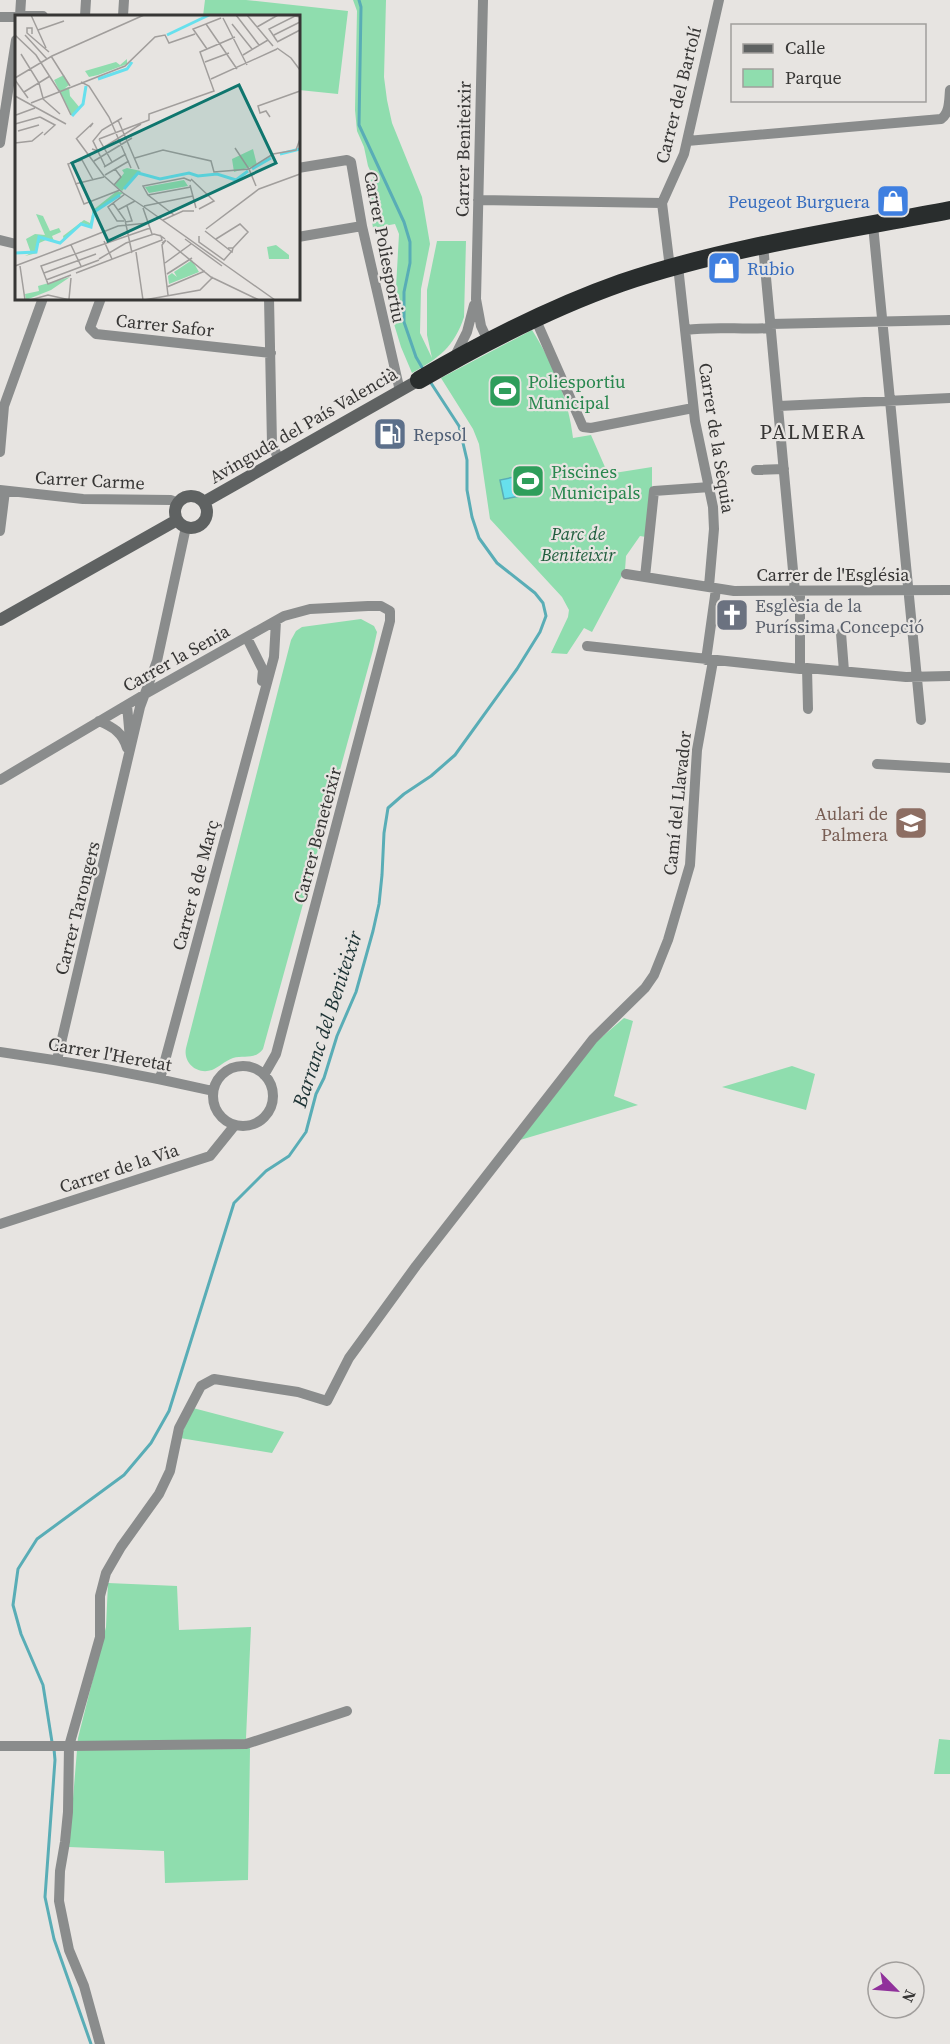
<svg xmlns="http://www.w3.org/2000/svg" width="950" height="2044" font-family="'Source Serif 4',serif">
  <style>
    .green { fill: #8fddae }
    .water { fill: #67e0ed; stroke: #59adb6; stroke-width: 1.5 }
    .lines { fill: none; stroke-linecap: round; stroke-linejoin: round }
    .stream { stroke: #59adb6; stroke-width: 3 }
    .street { stroke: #8a8c8c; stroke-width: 10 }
    .secondary { stroke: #5f6262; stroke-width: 12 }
    .highway { stroke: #292d2d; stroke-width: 18 }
    .labels { text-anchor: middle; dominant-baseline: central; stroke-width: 4.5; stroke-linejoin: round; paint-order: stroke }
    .street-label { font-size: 18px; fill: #373635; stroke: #e7e4e1 }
    .shop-label { font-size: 18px; fill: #366cbe; stroke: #e7e4e1; text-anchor: end }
    .leisure-label { font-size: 18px; fill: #27864d; stroke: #e7e4e1; text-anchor: start }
    .service-label { font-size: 18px; fill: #4e5e75; stroke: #e7e4e1; text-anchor: start }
    .park-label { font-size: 18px; font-style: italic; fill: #1f5d3d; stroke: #e7e4e1 }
    .worship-label { font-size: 18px; fill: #5b616d; stroke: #e7e4e1; text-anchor: start }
    .education-label { font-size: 18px; fill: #785e54; stroke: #e7e4e1; text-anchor: end }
    .water-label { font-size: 20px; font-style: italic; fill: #1b3133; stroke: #e7e4e1 }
    .quarter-label { font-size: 21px; letter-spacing: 1.5px; fill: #373635; stroke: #e7e4e1 }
    .inset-river { fill: none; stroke: #67e0ed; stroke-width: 3 }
    .inset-road { fill: none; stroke: #a19e9c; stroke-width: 1.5 }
    .view { fill: #0f766e; fill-opacity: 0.15; stroke: #0f766e; stroke-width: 3 }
    .inset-edge { fill: none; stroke: #373635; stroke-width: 3 }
  </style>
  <rect width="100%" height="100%" fill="#e7e4e1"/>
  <path class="green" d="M 205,0 L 246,0 L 348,11 L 338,94 L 299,90 L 298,16 L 203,16 Z
    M 353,0 L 386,0 L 384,77 L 387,100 L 392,123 L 422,197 L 430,244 L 421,289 L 420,333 L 432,358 L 427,335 L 427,290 L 437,241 L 466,241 L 464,317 C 454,347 439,358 412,373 L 401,347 L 394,324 L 399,234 L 395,224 L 373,228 L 366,181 L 374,179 L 368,166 L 364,147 L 357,131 L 355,110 L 357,11 Z
    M 532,330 C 552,362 569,400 573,438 L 591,435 L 608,474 L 652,467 L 652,487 L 646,537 L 640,536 L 626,556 L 625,570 L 592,632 L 584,628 L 567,654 L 551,653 L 568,617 L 569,610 L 562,597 L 490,519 L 479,444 L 473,429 L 441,378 Z
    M 361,619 L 374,626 L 377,632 L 373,650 L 263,1049 C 255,1060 244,1055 233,1058 C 225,1061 219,1067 212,1070 C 197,1075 183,1063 186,1048 L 291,640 L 296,631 L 302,627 Z
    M 624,1018 L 633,1021 L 614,1096 L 638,1105 L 520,1140 L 596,1042 Z
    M 792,1066 L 815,1074 L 806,1110 L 722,1087 Z
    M 193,1408 L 284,1432 L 272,1453 L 180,1438 Z
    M 108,1583 L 177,1586 L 179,1630 L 251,1627 L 246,1738 L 250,1749 L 248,1880 L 165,1883 L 164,1851 L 69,1847 L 78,1738 L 106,1627 Z
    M 939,1739 L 950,1740 L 950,1774 L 934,1774 Z"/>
  <path class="water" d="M 539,472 L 543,492 L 504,499 L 500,480 Z"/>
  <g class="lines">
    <path class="stream" d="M 359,0 L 361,7 L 359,125 L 404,222 L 410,242 L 410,263 L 404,292 L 404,322 L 416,357 L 423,369
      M 52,1742 L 43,1685 L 21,1634 L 13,1605 L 18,1569 L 37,1539 L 124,1475 L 151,1443 L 169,1411 L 234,1203 L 266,1171 L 289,1156 L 306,1132 L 316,1094 L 324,1078 L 337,1036 L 356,992 L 373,931 L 379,904 L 382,875 L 384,833 L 388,808 L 404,794 L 431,776 L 455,755 L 517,669 L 540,632 L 546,616 L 543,603 L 535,593 L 497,563 L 479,538 L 472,517 L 467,490 L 467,460 L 459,426 L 429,380
      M 54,1749 L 55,1760 L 45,1897 L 54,1939 L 91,2044"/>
    <path class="street" d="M 483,0 L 476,299 L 481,326 L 488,341
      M 18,16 L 43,16
      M 20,16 L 21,0
      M 85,16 L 86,0
      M 123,16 L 124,0
      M 0,17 L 16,17
      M 687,141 L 941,119 C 950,113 949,100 950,90
      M 0,143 L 16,40
      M 298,168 L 347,160 L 351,162 L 362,226 L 400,391
      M 478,200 L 662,203
      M 873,225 L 921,720
      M 298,237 L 362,226
      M 0,240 L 16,244
      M 763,245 L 795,592
      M 678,266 L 695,421 L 713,507 L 714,529 L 709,586
      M 670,268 L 662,203 L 684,154 L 719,0
      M 101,298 L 90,328 L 96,334 L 271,353
      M 269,298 L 272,444 L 279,460
      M 535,318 L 583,427 L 591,428 L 693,408
      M 770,324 L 950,320
      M 686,330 C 714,326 742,330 771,328
      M 454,358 L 467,332 L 474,305
      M 779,406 L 950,398
      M 0,452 L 4,406 L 43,298
      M 756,470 L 784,469
      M 0,490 L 83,499 L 171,500 L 178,503
      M 0,531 L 5,491
      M 626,574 L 734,591 L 950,590
      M 645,577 L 654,491 L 710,487
      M 866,629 L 913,629
      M 841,633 L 844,671
      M 247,638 L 263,670 L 262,681
      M 587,646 L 800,669 L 807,668 L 906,677 L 950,676
      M 706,660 L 716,589
      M 807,668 L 808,709
      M 800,669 L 800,592
      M 127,705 L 130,739
      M 99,721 C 113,727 123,733 127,748
      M 877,764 L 950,768
      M 0,780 L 147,693 L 284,616 L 310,609 L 368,606 L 381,606 L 390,611 L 390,621 L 276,1054 L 264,1075
      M 0,1052 C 72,1062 143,1075 213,1091
      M 57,1060 L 140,707 L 157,661 L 186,527
      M213 1096a30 30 0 1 1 60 0a30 30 0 1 1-60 0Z
      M 160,1079 L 274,657 L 276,621
      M 0,1224 L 210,1156 L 235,1125
      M 347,1711 L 246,1744 L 69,1746 L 100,1637 L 100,1596 L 106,1573 L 121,1547 L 159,1494 L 170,1471 L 179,1428 L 201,1386 L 214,1379 L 298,1392 L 327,1401 L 349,1358 L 416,1266 L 593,1039 L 645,988 L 654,975 L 668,940 L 690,865 L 697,750 L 713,661
      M 0,1746 L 69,1746 L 68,1812 L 65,1842 L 60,1871 L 59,1901 L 69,1950 L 84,1986 L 100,2044"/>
    <path class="secondary" d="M175 512a16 16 0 1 1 32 0a16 16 0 1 1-32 0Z
      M 204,502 L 419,380
      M 0,620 L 177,520"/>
    <path class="highway" d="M 419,380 C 484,342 550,308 621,283 C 727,247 840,231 950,210"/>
  </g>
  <defs>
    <symbol id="shop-square" viewBox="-11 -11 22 22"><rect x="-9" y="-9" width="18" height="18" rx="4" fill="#3f7fe0" stroke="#e7e4e1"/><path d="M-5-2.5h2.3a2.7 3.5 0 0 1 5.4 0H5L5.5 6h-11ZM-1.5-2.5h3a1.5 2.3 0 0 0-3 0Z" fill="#fff"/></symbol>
    <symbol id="stadium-square" viewBox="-11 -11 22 22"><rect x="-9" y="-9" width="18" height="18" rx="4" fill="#2e9e5b" stroke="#e7e4e1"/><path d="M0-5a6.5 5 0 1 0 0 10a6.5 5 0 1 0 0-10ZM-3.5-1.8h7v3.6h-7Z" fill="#fff"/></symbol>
    <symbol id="fuel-square" viewBox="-11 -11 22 22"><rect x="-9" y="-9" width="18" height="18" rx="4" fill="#5c6f8a" stroke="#e7e4e1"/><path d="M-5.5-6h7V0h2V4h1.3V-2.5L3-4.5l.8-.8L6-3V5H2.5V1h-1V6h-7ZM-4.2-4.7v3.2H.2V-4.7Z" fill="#fff"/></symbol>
    <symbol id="church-square" viewBox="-11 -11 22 22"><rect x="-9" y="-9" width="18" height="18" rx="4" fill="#6b7280" stroke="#e7e4e1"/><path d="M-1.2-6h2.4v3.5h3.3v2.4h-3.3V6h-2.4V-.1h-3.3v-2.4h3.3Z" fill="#fff"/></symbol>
    <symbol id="school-square" viewBox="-11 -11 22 22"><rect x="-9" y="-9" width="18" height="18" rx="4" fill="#8d6e63" stroke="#e7e4e1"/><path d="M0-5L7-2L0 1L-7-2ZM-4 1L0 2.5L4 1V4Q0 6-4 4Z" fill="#fff"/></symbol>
  </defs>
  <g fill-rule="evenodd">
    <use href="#shop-square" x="874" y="182" width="38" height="38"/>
    <use href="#shop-square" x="705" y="249" width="38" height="38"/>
    <use href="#stadium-square" x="486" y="372" width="38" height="38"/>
    <use href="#fuel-square" x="371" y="415" width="38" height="38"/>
    <use href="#stadium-square" x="509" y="462" width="38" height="38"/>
    <use href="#church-square" x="713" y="596" width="38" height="38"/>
    <use href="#school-square" x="892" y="804" width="38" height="38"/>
  </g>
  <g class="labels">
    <g class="street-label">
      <text transform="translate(678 95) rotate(-76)">Carrer del Bartolí</text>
      <text transform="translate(463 149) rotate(-89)">Carrer Beniteixir</text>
      <text transform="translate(385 247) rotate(79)">Carrer Poliesportiu</text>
      <text transform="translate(165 325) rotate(6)">Carrer Safor</text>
      <text transform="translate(303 425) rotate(-30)">Avinguda del País Valencià</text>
      <text transform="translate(717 438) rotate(81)">Carrer de la Sèquia</text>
      <text transform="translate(90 480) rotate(3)">Carrer Carme</text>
      <text x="833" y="574">Carrer de l'Església</text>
      <text transform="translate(176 658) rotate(-29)">Carrer la Senia</text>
      <text transform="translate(677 803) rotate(-84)">Camí del Llavador</text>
      <text transform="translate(317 835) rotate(-75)">Carrer Beneteixir</text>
      <text transform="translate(195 885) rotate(-75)">Carrer 8 de Març</text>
      <text transform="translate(77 908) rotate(-76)">Carrer Tarongers</text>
      <text transform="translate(110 1054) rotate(10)">Carrer l'Heretat</text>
      <text transform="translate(119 1168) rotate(-18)">Carrer de la Via</text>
    </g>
    <g class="shop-label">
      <text x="870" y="201">Peugeot Burguera</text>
      <text x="747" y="268" text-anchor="start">Rubio</text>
    </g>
    <g class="leisure-label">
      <text x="528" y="381">Poliesportiu<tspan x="528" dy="21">Municipal</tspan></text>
      <text x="551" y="471">Piscines<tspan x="551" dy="21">Municipals</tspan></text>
    </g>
    <g class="service-label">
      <text x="413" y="434">Repsol</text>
    </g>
    <g class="park-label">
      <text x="578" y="533">Parc de<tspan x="578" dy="21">Beniteixir</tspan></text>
    </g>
    <g class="worship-label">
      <text x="755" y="605">Esglèsia de la<tspan x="755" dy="21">Puríssima Concepció</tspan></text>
    </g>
    <g class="education-label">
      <text x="888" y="813">Aulari de<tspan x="888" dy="21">Palmera</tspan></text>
    </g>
    <g class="water-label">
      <text transform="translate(327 1019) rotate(-72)">Barranc del Beniteixir</text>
    </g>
    <g class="quarter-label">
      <text x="813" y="431">PALMERA</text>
    </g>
  </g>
  <g transform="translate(15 15)">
    <rect width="285" height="285" fill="#e7e4e1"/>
    <path d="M 112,44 L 112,49 L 83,60 L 74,62 L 70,56 L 101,47 L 105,50 ZM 49,60 L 54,70 L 50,73 L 54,72 L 55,81 L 65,93 L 57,101 L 39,65 ZM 238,134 L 242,150 L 219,157 L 217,144 ZM 112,153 L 126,156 L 107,176 L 100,170 L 109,158 L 107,155 ZM 169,165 L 173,171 L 134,178 L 130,172 ZM 102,176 L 108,178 L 80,197 L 76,211 L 67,208 L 49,226 L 48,221 L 69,205 L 75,208 L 78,195 ZM 21,199 L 28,201 L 35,216 L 44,213 L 46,217 L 37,221 L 39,226 L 49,228 L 31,225 L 22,229 L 22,238 L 10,241 L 16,238 L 11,224 L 20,219 L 30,220 ZM 261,230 L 274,240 L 274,244 L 254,244 L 252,232 ZM 177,245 L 184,257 L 154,269 L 153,261 L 157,258 L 162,262 L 159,257 ZM 55,262 L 36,275 L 11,285 L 10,279 L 24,276 L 23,271 Z" fill="#8fddae"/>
    <path class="inset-river" d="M 152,20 L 194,0M 83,64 L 112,54 L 117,47M 57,101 L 68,89 L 71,71M 265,139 L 285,134M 237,154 L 256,143M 109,174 L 123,158 L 145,164 L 174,158 L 183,161 L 202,159 L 221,165 L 233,156M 0,238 L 21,237 L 24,222 L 45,228 L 66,209 L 76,212 L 79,197 L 105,180"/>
    <path class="inset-road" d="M 16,0 L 31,33M 221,0 L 244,30M 232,0 L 258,31M 208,3 L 232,50M 191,9 L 222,54M 217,9 L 237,34M 242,12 L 263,0M 23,15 L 49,6M 17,19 L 17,13 L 12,13 L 12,18 L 34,37M 0,20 L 21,40 L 44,76M 10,20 L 32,44M 259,20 L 285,7M 262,26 L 254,14 L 280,1 L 285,2M 262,27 L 285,15M 262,33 L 276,43 L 285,55M 192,34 L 178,14 L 206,3M 6,39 L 24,68 L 28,83M 228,40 L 253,25M 36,41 L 55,71M 190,47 L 214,38M 0,63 L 37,41 L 129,0M 196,64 L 262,34M 0,65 L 13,83M 66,67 L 74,71 L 94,102 L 116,153M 44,75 L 56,100M 9,77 L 35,61M 0,81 L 51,109M 28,84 L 45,99M 16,88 L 110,51 L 140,22 L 150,20 L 154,28 L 180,19M 1,100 L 20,93M 25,102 L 40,110 L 29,120M 255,102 L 251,96 L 245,98 L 243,91 L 285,76M 103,105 L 124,154M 0,109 L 25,102M 3,116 L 24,110M 61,123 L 89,161 L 108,178M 62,123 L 78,108 L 75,112M 84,124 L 134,105 L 134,99 L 199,76 L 185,37 L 220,22M 84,124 L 97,147M 0,128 L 17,126 L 28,117M 77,134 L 83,136 L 126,109M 120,143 L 148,135 L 196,146 L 199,157 L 234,154 L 220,133M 79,146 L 117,123M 90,151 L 78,126 L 87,115 L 107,103M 89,152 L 111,139M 90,160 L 114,146M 176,164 L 199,186 L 184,194M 78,165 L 67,145 L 53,149 L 69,189 L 105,175M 60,169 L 89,162M 99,170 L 106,162 L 100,154M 175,170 L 181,193M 241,171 L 234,154 L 258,139 L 281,135 L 285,124M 108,178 L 129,192M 133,180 L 176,172M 98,188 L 110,205 L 117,238M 129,191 L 178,181M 129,192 L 209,249M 128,193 L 137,219M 103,195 L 120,186M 159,200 L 133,180 L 128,171 L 169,163 L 176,166 L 171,164M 148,205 L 168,196 L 179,196M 109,206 L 102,206 L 93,192 L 110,179M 110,207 L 117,206 L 112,191M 191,214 L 244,174 L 285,159M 190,216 L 217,237 L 218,233 L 213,233M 184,221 L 184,227 L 209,245 L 216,237M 170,224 L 207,251M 201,224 L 225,209 L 233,217 L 218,233M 89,226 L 97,244M 152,226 L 196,262 L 244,285M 147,228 L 151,225 L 147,230 L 153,280M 56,230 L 66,251M 45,234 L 103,211 L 133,208M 121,237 L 128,285M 84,244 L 111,228 L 139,219 L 146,221M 150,248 L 176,229M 209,249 L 260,285M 0,251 L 45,234M 5,251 L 10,285M 29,258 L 81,239M 61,258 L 147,225 L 146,221 L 150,224M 152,259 L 177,243M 56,260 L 33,269 L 26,251 L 135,213M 31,265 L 84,245M 152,272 L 190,256M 54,284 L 56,263M 15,285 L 33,280 L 55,285M 129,285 L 185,275 L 198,262"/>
    <path class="view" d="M 224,70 L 261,148 L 93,226 L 57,148 Z"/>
    <rect width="285" height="285" class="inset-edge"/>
  </g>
  <rect x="731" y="24" width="195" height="78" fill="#e7e4e1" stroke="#a19e9c" stroke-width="1.5"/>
  <rect x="743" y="44" width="30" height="9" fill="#5f6262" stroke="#a19e9c" stroke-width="1.5"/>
  <text x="785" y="54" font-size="18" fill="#373635">Calle</text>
  <rect x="743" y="69" width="30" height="18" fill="#8fddae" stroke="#a19e9c" stroke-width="1.5"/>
  <text x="785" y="84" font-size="18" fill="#373635">Parque</text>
  <g transform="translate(896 1990) rotate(115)"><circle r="28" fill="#e7e4e1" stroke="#a19e9c" stroke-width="1.5"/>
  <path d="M0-4.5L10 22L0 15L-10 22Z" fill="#90319b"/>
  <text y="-9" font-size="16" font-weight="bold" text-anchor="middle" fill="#373635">N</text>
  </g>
</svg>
